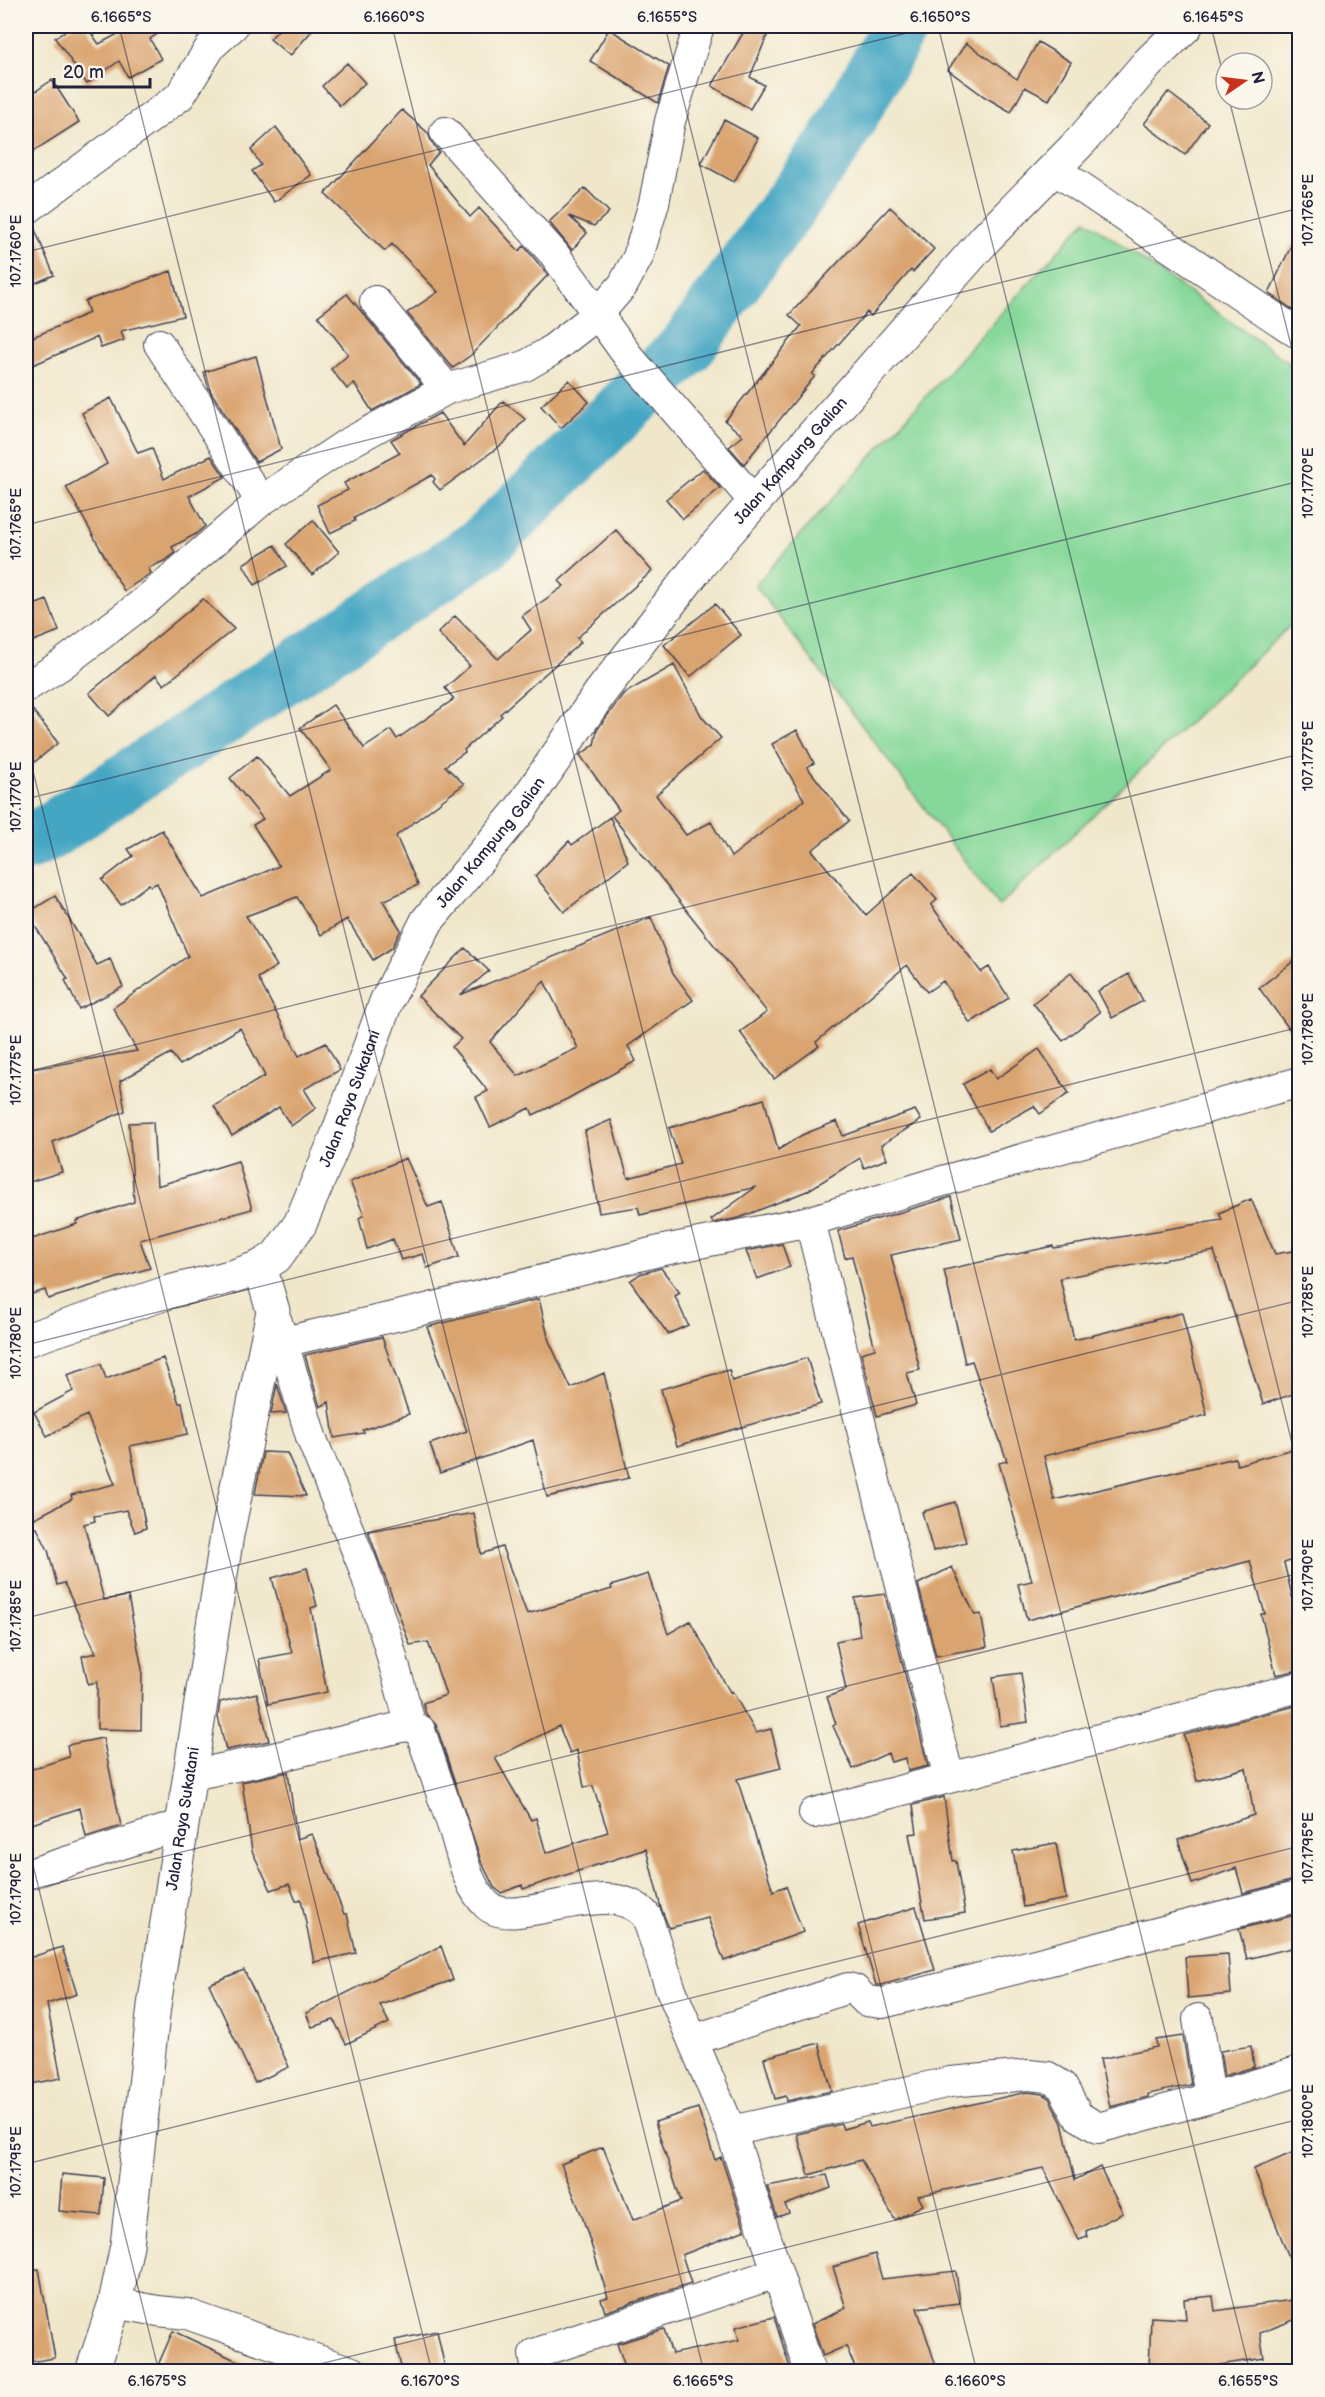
<svg xmlns="http://www.w3.org/2000/svg" width="1325" height="2397" font-family="'Balsamiq Sans',sans-serif">
  <style>
    .green { fill: #86d89a; stroke: #547d6a; stroke-width: 1.5 }
    .lines { fill: none; stroke-linecap: round; stroke-linejoin: round }
    .river { stroke: #44a6c3; stroke-width: 57 }
    .building { fill: #daa471; fill-rule: evenodd }
    .street-casing { stroke: #414051; stroke-width: 32 }
    .secondary-casing { stroke: #414051; stroke-width: 35 }
    .street { stroke: #fff; stroke-width: 30 }
    .secondary { stroke: #fff; stroke-width: 33 }
    .ticks { fill: none; stroke: #22223b; stroke-width: 1.5; stroke-opacity: 0.45 }
    .labels { text-anchor: middle; dominant-baseline: central; stroke-width: 4.5; stroke-linejoin: round; paint-order: stroke }
    .street-label { font-size: 16px; fill: #22223b; stroke: #fbf7ec }
    .neatline { fill: none; stroke: #22223b; stroke-width: 2 }
    .ticks-label { font-size: 15px; text-anchor: middle; fill: #22223b }
  </style>
  <rect width="100%" height="100%" fill="#fbf7ec"/>
  <filter id="ink" filterUnits="userSpaceOnUse"><feTurbulence type="fractalNoise" baseFrequency=".0167" numOctaves="2"/><feDisplacementMap in="SourceGraphic" scale="12" xChannelSelector="R" yChannelSelector="G"/><feConvolveMatrix kernelMatrix="1 2 1 2 8 2 1 2 1" color-interpolation-filters="sRGB"/></filter>
  <filter id="wash" filterUnits="userSpaceOnUse"><feTurbulence type="fractalNoise" baseFrequency=".008" numOctaves="4" result="noise"/><feDisplacementMap in="SourceGraphic" scale="24" xChannelSelector="R" yChannelSelector="G"/><feGaussianBlur stdDeviation="1.35" result="paint"/><feColorMatrix in="noise" values="0 0 0 0 0 0 0 0 0 0 0 0 0 0 0 0 0 1.4 0 .05"/><feComposite in="paint" operator="in"/></filter>
  <g filter="url(#wash)">
    <rect width="100%" height="100%" fill="#f0e7cb"/>
    <path class="green" d="M 1086,220 L 1299,370 L 1299,617 L 999,906 L 755,585 Z"/>
    <g class="lines">
      <path class="river" d="M 26,843 L 49,832 L 482,545 L 686,348 L 834,144 L 900,26"/>
    </g>
    <g id="blocks">
      <path class="building" d="M 73,26 L 86,26 L 99,44 L 133,26 L 169,26 L 150,39 L 161,59 L 128,77 L 119,61 L 87,84 L 55,38 Z
        M 282,26 L 316,26 L 290,56 L 270,39 Z
        M 747,26 L 771,26 L 750,77 L 764,85 L 750,109 L 712,86 Z
        M 609,29 L 669,66 L 658,103 L 590,61 Z
        M 1038,42 L 1071,62 L 1049,100 L 1025,87 L 1011,112 L 985,97 L 948,70 L 966,43 L 1017,79 Z
        M 347,63 L 365,83 L 340,106 L 322,86 Z
        M 52,80 L 79,122 L 26,156 L 26,98 Z
        M 1168,92 L 1208,123 L 1185,155 L 1144,124 Z
        M 402,110 L 428,133 L 432,143 L 439,152 L 428,165 L 470,217 L 479,208 L 519,251 L 524,246 L 548,275 L 471,355 L 453,368 L 407,313 L 438,292 L 392,244 L 385,251 L 325,194 Z
        M 724,120 L 758,138 L 734,182 L 701,164 Z
        M 276,127 L 311,175 L 274,202 L 252,171 L 261,165 L 251,150 Z
        M 585,188 L 609,212 L 594,226 L 569,216 L 587,233 L 572,250 L 549,222 Z
        M 890,207 L 934,249 L 913,272 L 911,270 L 871,316 L 867,312 L 812,374 L 815,376 L 744,464 L 729,447 L 743,436 L 725,421 L 801,326 L 789,315 Z
        M 33,225 L 54,275 L 26,287 L 26,227 Z
        M 1299,229 L 1299,314 L 1269,293 Z
        M 171,271 L 183,316 L 121,331 L 124,340 L 101,348 L 97,337 L 26,368 L 26,340 L 89,313 L 85,301 Z
        M 347,294 L 421,384 L 372,411 L 354,383 L 347,389 L 331,369 L 348,354 L 318,316 Z
        M 256,356 L 281,449 L 256,462 L 209,389 L 204,372 Z
        M 569,380 L 589,402 L 561,428 L 541,406 Z
        M 111,398 L 138,453 L 152,448 L 164,479 L 211,456 L 225,477 L 189,496 L 205,526 L 196,534 L 172,547 L 175,553 L 166,560 L 148,568 L 151,573 L 124,591 L 66,487 L 107,464 L 82,413 Z
        M 503,401 L 525,419 L 505,442 L 440,490 L 433,482 L 435,479 L 432,475 L 354,518 L 355,521 L 330,533 L 317,505 L 348,490 L 344,483 L 400,453 L 391,440 L 440,413 L 464,446 Z
        M 703,469 L 720,488 L 683,519 L 666,499 Z
        M 313,520 L 339,552 L 312,575 L 286,544 Z
        M 616,530 L 652,571 L 577,638 L 581,642 L 500,714 L 502,716 L 464,750 L 465,752 L 445,766 L 464,784 L 396,836 L 418,885 L 383,901 L 401,930 L 392,948 L 373,960 L 347,919 L 321,935 L 297,897 L 246,916 L 277,966 L 258,978 L 299,1056 L 326,1043 L 340,1070 L 304,1089 L 316,1108 L 291,1126 L 279,1107 L 232,1136 L 214,1106 L 265,1076 L 240,1028 L 180,1065 L 171,1053 L 120,1081 L 125,1111 L 53,1142 L 62,1172 L 26,1183 L 26,1070 L 137,1051 L 113,1008 L 188,956 L 157,883 L 151,886 L 149,884 L 121,905 L 102,880 L 133,856 L 128,849 L 162,830 L 203,898 L 279,866 L 253,825 L 263,819 L 230,778 L 257,756 L 290,796 L 331,770 L 300,728 L 333,705 L 364,748 L 391,730 L 397,739 L 454,699 L 445,688 L 470,666 L 438,633 L 455,616 L 498,659 L 531,630 L 522,616 L 564,586 L 559,581 Z
        M 275,545 L 287,566 L 255,585 L 243,564 Z
        M 203,599 L 234,629 L 164,685 L 156,675 L 109,716 L 89,693 Z
        M 47,600 L 59,631 L 26,644 L 26,608 Z
        M 715,604 L 741,635 L 690,677 L 664,645 Z
        M 674,665 L 702,717 L 721,738 L 656,795 L 686,835 L 711,822 L 731,857 L 804,800 L 772,744 L 797,730 L 814,763 L 807,767 L 849,821 L 812,850 L 866,915 L 913,873 L 937,900 L 931,905 L 981,972 L 989,967 L 1009,998 L 970,1023 L 943,981 L 927,992 L 907,965 L 816,1042 L 819,1046 L 774,1079 L 740,1032 L 767,1012 L 612,816 L 619,810 L 580,755 L 594,745 L 597,730 L 623,694 Z
        M 26,704 L 28,704 L 58,743 L 26,769 Z
        M 610,817 L 628,861 L 564,912 L 535,876 L 569,841 L 572,845 Z
        M 55,896 L 97,965 L 110,959 L 123,987 L 79,1009 L 65,980 L 68,979 L 27,913 Z
        M 651,917 L 673,973 L 693,1000 L 628,1046 L 636,1061 L 567,1099 L 533,1115 L 530,1108 L 490,1127 L 476,1097 L 488,1091 L 452,1047 L 461,1039 L 418,996 L 465,948 L 489,971 L 460,995 ZM 544,981 L 578,1048 L 518,1076 L 490,1042 Z
        M 1299,957 L 1299,1042 L 1259,988 Z
        M 1071,973 L 1100,1012 L 1063,1041 L 1033,1003 Z
        M 1129,974 L 1143,1001 L 1112,1018 L 1098,991 Z
        M 1039,1049 L 1069,1093 L 1040,1114 L 1034,1106 L 989,1131 L 963,1084 L 990,1069 L 996,1079 Z
        M 764,1099 L 778,1150 L 802,1135 L 837,1121 L 843,1136 L 915,1110 L 921,1120 L 881,1145 L 887,1159 L 864,1168 L 860,1158 L 807,1191 L 739,1218 L 713,1223 L 711,1220 L 756,1187 L 640,1215 L 638,1207 L 599,1213 L 585,1131 L 611,1120 L 628,1178 L 681,1164 L 669,1128 Z
        M 153,1122 L 157,1186 L 238,1161 L 252,1209 L 140,1240 L 150,1268 L 48,1299 L 45,1290 L 26,1296 L 26,1241 L 77,1224 L 76,1221 L 134,1202 L 129,1123 Z
        M 406,1158 L 428,1207 L 442,1202 L 459,1257 L 427,1268 L 423,1254 L 401,1260 L 393,1239 L 367,1249 L 359,1218 L 364,1215 L 350,1182 Z
        M 951,1197 L 961,1239 L 891,1255 L 920,1370 L 907,1373 L 916,1405 L 877,1416 L 861,1353 L 875,1349 L 852,1256 L 845,1258 L 838,1231 Z
        M 1251,1199 L 1275,1254 L 1299,1250 L 1299,1392 L 1263,1404 L 1214,1251 L 1060,1278 L 1074,1340 L 1182,1313 L 1207,1415 L 1044,1456 L 1054,1500 L 1235,1458 L 1237,1465 L 1299,1447 L 1299,1558 L 1284,1563 L 1299,1624 L 1299,1670 L 1276,1675 L 1261,1614 L 1265,1614 L 1250,1561 L 1027,1620 L 1018,1584 L 1032,1581 L 999,1463 L 1007,1461 L 972,1361 L 965,1363 L 944,1270 L 1053,1246 L 1054,1248 L 1222,1220 L 1219,1213 Z
        M 782,1244 L 790,1267 L 757,1279 L 746,1251 Z
        M 661,1268 L 680,1293 L 675,1296 L 688,1325 L 668,1334 L 630,1281 L 640,1274 Z
        M 539,1299 L 549,1341 L 571,1388 L 604,1373 L 629,1478 L 547,1497 L 533,1440 L 440,1473 L 430,1444 L 467,1431 L 427,1327 Z
        M 382,1337 L 409,1414 L 363,1430 L 364,1433 L 334,1438 L 329,1402 L 320,1407 L 305,1355 Z
        M 163,1358 L 179,1403 L 182,1403 L 188,1434 L 130,1446 L 146,1528 L 135,1532 L 126,1510 L 94,1516 L 95,1521 L 84,1524 L 104,1600 L 128,1596 L 142,1669 L 141,1730 L 97,1729 L 97,1682 L 88,1684 L 82,1656 L 96,1653 L 64,1583 L 57,1585 L 48,1550 L 37,1528 L 29,1529 L 27,1522 L 72,1499 L 71,1495 L 115,1484 L 87,1415 L 47,1436 L 34,1412 L 73,1391 L 67,1375 L 101,1364 L 106,1379 Z
        M 807,1358 L 821,1404 L 677,1446 L 661,1389 L 729,1370 L 732,1381 Z
        M 277,1384 L 286,1413 L 271,1414 Z
        M 263,1452 L 287,1453 L 306,1496 L 255,1494 Z
        M 955,1502 L 966,1542 L 933,1551 L 922,1512 Z
        M 474,1513 L 481,1554 L 502,1547 L 527,1614 L 612,1589 L 611,1586 L 648,1574 L 668,1634 L 690,1621 L 730,1692 L 732,1691 L 756,1733 L 771,1729 L 781,1768 L 737,1779 L 773,1891 L 786,1886 L 803,1932 L 724,1961 L 708,1918 L 669,1928 L 661,1908 L 646,1849 L 523,1889 L 522,1885 L 501,1893 L 494,1887 L 481,1861 L 436,1725 L 426,1714 L 423,1703 L 446,1695 L 428,1642 L 410,1645 L 368,1531 ZM 559,1726 L 570,1753 L 577,1750 L 584,1787 L 593,1786 L 608,1832 L 546,1853 L 536,1818 L 531,1820 L 495,1758 Z
        M 952,1567 L 975,1615 L 981,1614 L 987,1647 L 936,1656 L 918,1584 Z
        M 307,1568 L 317,1606 L 311,1608 L 327,1692 L 268,1704 L 259,1659 L 292,1653 L 272,1578 Z
        M 885,1594 L 928,1766 L 908,1771 L 906,1758 L 891,1762 L 888,1753 L 853,1769 L 833,1726 L 836,1724 L 827,1697 L 846,1690 L 836,1641 L 860,1636 L 855,1598 Z
        M 1021,1673 L 1028,1722 L 1000,1726 L 993,1677 Z
        M 257,1693 L 269,1741 L 226,1750 L 218,1717 L 220,1702 Z
        M 1299,1705 L 1299,1879 L 1243,1893 L 1236,1868 L 1192,1884 L 1178,1840 L 1254,1815 L 1246,1768 L 1197,1781 L 1184,1735 Z
        M 103,1738 L 121,1826 L 86,1837 L 80,1808 L 26,1826 L 26,1771 L 69,1757 L 67,1745 Z
        M 288,1772 L 297,1839 L 312,1834 L 344,1914 L 347,1914 L 356,1953 L 314,1962 L 301,1899 L 296,1901 L 289,1884 L 271,1890 L 252,1851 L 242,1782 Z
        M 944,1797 L 953,1861 L 956,1861 L 965,1913 L 925,1919 L 909,1834 L 917,1833 L 913,1805 Z
        M 1056,1843 L 1066,1899 L 1023,1907 L 1013,1851 Z
        M 916,1907 L 935,1970 L 882,1985 L 876,1985 L 858,1925 Z
        M 1299,1914 L 1299,1946 L 1247,1959 L 1239,1929 Z
        M 441,1946 L 453,1980 L 380,2005 L 389,2023 L 346,2044 L 334,2020 L 312,2027 L 306,2013 Z
        M 62,1947 L 77,1994 L 47,2004 L 61,2078 L 26,2085 L 26,1959 Z
        M 1228,1954 L 1231,1994 L 1188,1998 L 1185,1957 Z
        M 244,1970 L 289,2067 L 255,2083 L 209,1984 Z
        M 1183,2036 L 1191,2085 L 1148,2094 L 1148,2097 L 1110,2107 L 1100,2059 L 1157,2047 L 1156,2040 Z
        M 819,2043 L 832,2091 L 787,2101 L 786,2096 L 775,2099 L 764,2058 Z
        M 1251,2046 L 1254,2067 L 1224,2076 L 1220,2051 Z
        M 1027,2092 L 1042,2094 L 1049,2098 L 1062,2123 L 1075,2180 L 1100,2167 L 1123,2213 L 1086,2231 L 1087,2237 L 1079,2240 L 1043,2168 L 918,2196 L 923,2205 L 895,2220 L 861,2160 L 809,2175 L 797,2134 L 841,2124 L 843,2129 L 868,2122 L 870,2127 Z
        M 698,2108 L 715,2160 L 721,2157 L 745,2230 L 682,2255 L 691,2283 L 605,2312 L 601,2299 L 608,2297 L 582,2216 L 561,2164 L 603,2147 L 633,2220 L 681,2201 L 655,2122 Z
        M 1299,2150 L 1299,2280 L 1298,2280 L 1254,2169 Z
        M 62,2174 L 104,2178 L 101,2215 L 59,2211 Z
        M 827,2175 L 831,2188 L 785,2205 L 789,2213 L 777,2217 L 767,2186 Z
        M 875,2254 L 882,2279 L 956,2271 L 960,2303 L 917,2308 L 938,2372 L 857,2372 L 846,2346 L 823,2356 L 812,2324 L 846,2308 L 833,2267 Z
        M 39,2269 L 55,2358 L 30,2362 L 26,2339 L 26,2270 Z
        M 1213,2296 L 1215,2311 L 1299,2299 L 1299,2318 L 1260,2333 L 1264,2358 L 1219,2365 L 1221,2372 L 1149,2372 L 1151,2317 L 1186,2319 L 1184,2299 Z
        M 774,2317 L 791,2371 L 789,2372 L 747,2372 L 746,2367 L 724,2372 L 627,2372 L 617,2344 L 664,2329 L 672,2354 L 739,2340 L 736,2327 Z
        M 173,2331 L 261,2372 L 155,2372 Z
        M 437,2331 L 445,2368 L 428,2372 L 402,2372 L 395,2340 Z"/>
    </g>
  </g>
  <g filter="url(#ink)">
    <use href="#blocks" fill-opacity="0" stroke="#414051" stroke-width="1.5"/>
    <g class="lines">
      <defs>
        <path id="street" d="M 445,132 L 554,254 L 628,356 L 753,500
          M 1054,169 L 1296,332
          M 26,210 L 180,96 L 211,46 L 233,26
          M 375,301 L 447,389
          M 159,344 L 261,501
          M 26,687 L 61,665 L 143,603 L 261,501 L 345,445 L 447,389 L 525,366 L 549,352 L 598,314 L 623,285 L 638,257 L 654,203 L 670,121 L 699,26
          M 810,1221 L 949,1778
          M 277,1322 L 311,1437 L 363,1566 L 388,1643 L 411,1726
          M 283,1342 L 414,1312 L 659,1251 L 810,1221 L 932,1184 L 1300,1082
          M 191,1775 L 256,1762 L 401,1727 L 411,1726 L 420,1730 C 431,1764 443,1797 454,1830 C 462,1855 467,1886 487,1905 C 516,1933 610,1870 647,1917 L 670,1987 L 731,2131 L 810,2372
          M 814,1813 L 1300,1687
          M 26,1875 L 183,1824
          M 1198,2019 L 1210,2098
          M 693,2040 L 848,1988 L 855,1990 L 866,2001 L 883,2003 L 1300,1896
          M 731,2131 L 950,2082 L 1029,2075 L 1048,2077 L 1062,2086 L 1078,2116 L 1098,2128 L 1210,2098 L 1300,2071
          M 115,2303 L 158,2311 L 187,2314 L 352,2372
          M 537,2372 L 534,2354 L 776,2273"/>
        <g id="secondary">
          <path id="s1" d="M 26,1340 L 169,1292 L 234,1276 L 260,1267 L 276,1257 L 300,1224 L 337,1136 L 386,1002 L 427,921 L 520,810 L 600,693 L 700,564 L 986,238 L 1082,140 L 1147,64 L 1186,26"/>
          <path id="s2" d="M 92,2372 L 115,2303 L 127,2245 L 154,2006 L 227,1535 L 273,1311 L 260,1267"/>
        </g>
      </defs>
      <use href="#street" class="street-casing"/>
      <use href="#secondary" class="secondary-casing"/>
      <use href="#street" class="street"/>
      <use href="#secondary" class="secondary"/>
    </g>
  </g>
  <path class="ticks" d="M 119,26 L 704,2372M 392,26 L 977,2372M 665,26 L 1250,2372M 938,26 L 1300,1475M 1211,26 L 1226,86M 1229,99 L 1300,381M 26,252 L 935,26M 26,525 L 1300,208M 26,743 L 432,2372M 26,799 L 1300,481M 26,1072 L 1300,754M 26,1345 L 1300,1027M 26,1618 L 1300,1300M 26,1837 L 159,2372M 26,1891 L 1300,1573M 26,2164 L 1300,1846M 288,2372 L 1300,2119"/>
  <g class="labels">
    <g class="street-label">
      <text stroke="none"><textPath href="#s1" startOffset="1221">Jalan Kampung Galian</textPath></text>
      <text stroke="none"><textPath href="#s1" startOffset="735">Jalan Kampung Galian</textPath></text>
      <text stroke="none"><textPath href="#s1" startOffset="440">Jalan Raya Sukatani</textPath></text>
      <text stroke="none"><textPath href="#s2" startOffset="562">Jalan Raya Sukatani</textPath></text>
    </g>
  </g>
  <rect width="1325" height="2397" fill="none" stroke="#fbf7ec" stroke-width="66"/>
  <g transform="translate(1244 81) rotate(76)"><circle r="28" fill="#fbf7ec" stroke="#a4a2a5" stroke-width="1.5"/>
  <path d="M0-4.5L10 22L0 15L-10 22Z" fill="#c8321e"/>
  <text y="-9" font-size="16" font-weight="bold" text-anchor="middle" fill="#22223b">N</text>
  </g>
  <path d="M54 78v9h96v-9" fill="none" stroke="#22223b" stroke-width="3"/>
  <text x="63" y="78" font-size="18" fill="#22223b" stroke="#fbf7ec" stroke-width="4.5" paint-order="stroke">20 m</text>
  <rect x="33" y="33" width="1259" height="2331" class="neatline"/>
  <g class="ticks-label">
    <text x="121" y="22">6.1665°S</text>
    <text x="394" y="22">6.1660°S</text>
    <text x="667" y="22">6.1655°S</text>
    <text x="940" y="22">6.1650°S</text>
    <text x="1213" y="22">6.1645°S</text>
    <text transform="translate(1308 210) rotate(-90)" y="5">107.1765°E</text>
    <text transform="translate(16 251) rotate(-90)" y="5">107.1760°E</text>
    <text transform="translate(1308 483) rotate(-90)" y="5">107.1770°E</text>
    <text transform="translate(16 524) rotate(-90)" y="5">107.1765°E</text>
    <text transform="translate(1308 756) rotate(-90)" y="5">107.1775°E</text>
    <text transform="translate(16 797) rotate(-90)" y="5">107.1770°E</text>
    <text transform="translate(1308 1029) rotate(-90)" y="5">107.1780°E</text>
    <text transform="translate(16 1070) rotate(-90)" y="5">107.1775°E</text>
    <text transform="translate(1308 1302) rotate(-90)" y="5">107.1785°E</text>
    <text transform="translate(16 1343) rotate(-90)" y="5">107.1780°E</text>
    <text transform="translate(1308 1575) rotate(-90)" y="5">107.1790°E</text>
    <text transform="translate(16 1616) rotate(-90)" y="5">107.1785°E</text>
    <text transform="translate(1308 1848) rotate(-90)" y="5">107.1795°E</text>
    <text transform="translate(16 1889) rotate(-90)" y="5">107.1790°E</text>
    <text transform="translate(1308 2121) rotate(-90)" y="5">107.1800°E</text>
    <text transform="translate(16 2162) rotate(-90)" y="5">107.1795°E</text>
    <text x="157" y="2386">6.1675°S</text>
    <text x="430" y="2386">6.1670°S</text>
    <text x="703" y="2386">6.1665°S</text>
    <text x="975" y="2386">6.1660°S</text>
    <text x="1248" y="2386">6.1655°S</text>
  </g>
</svg>
